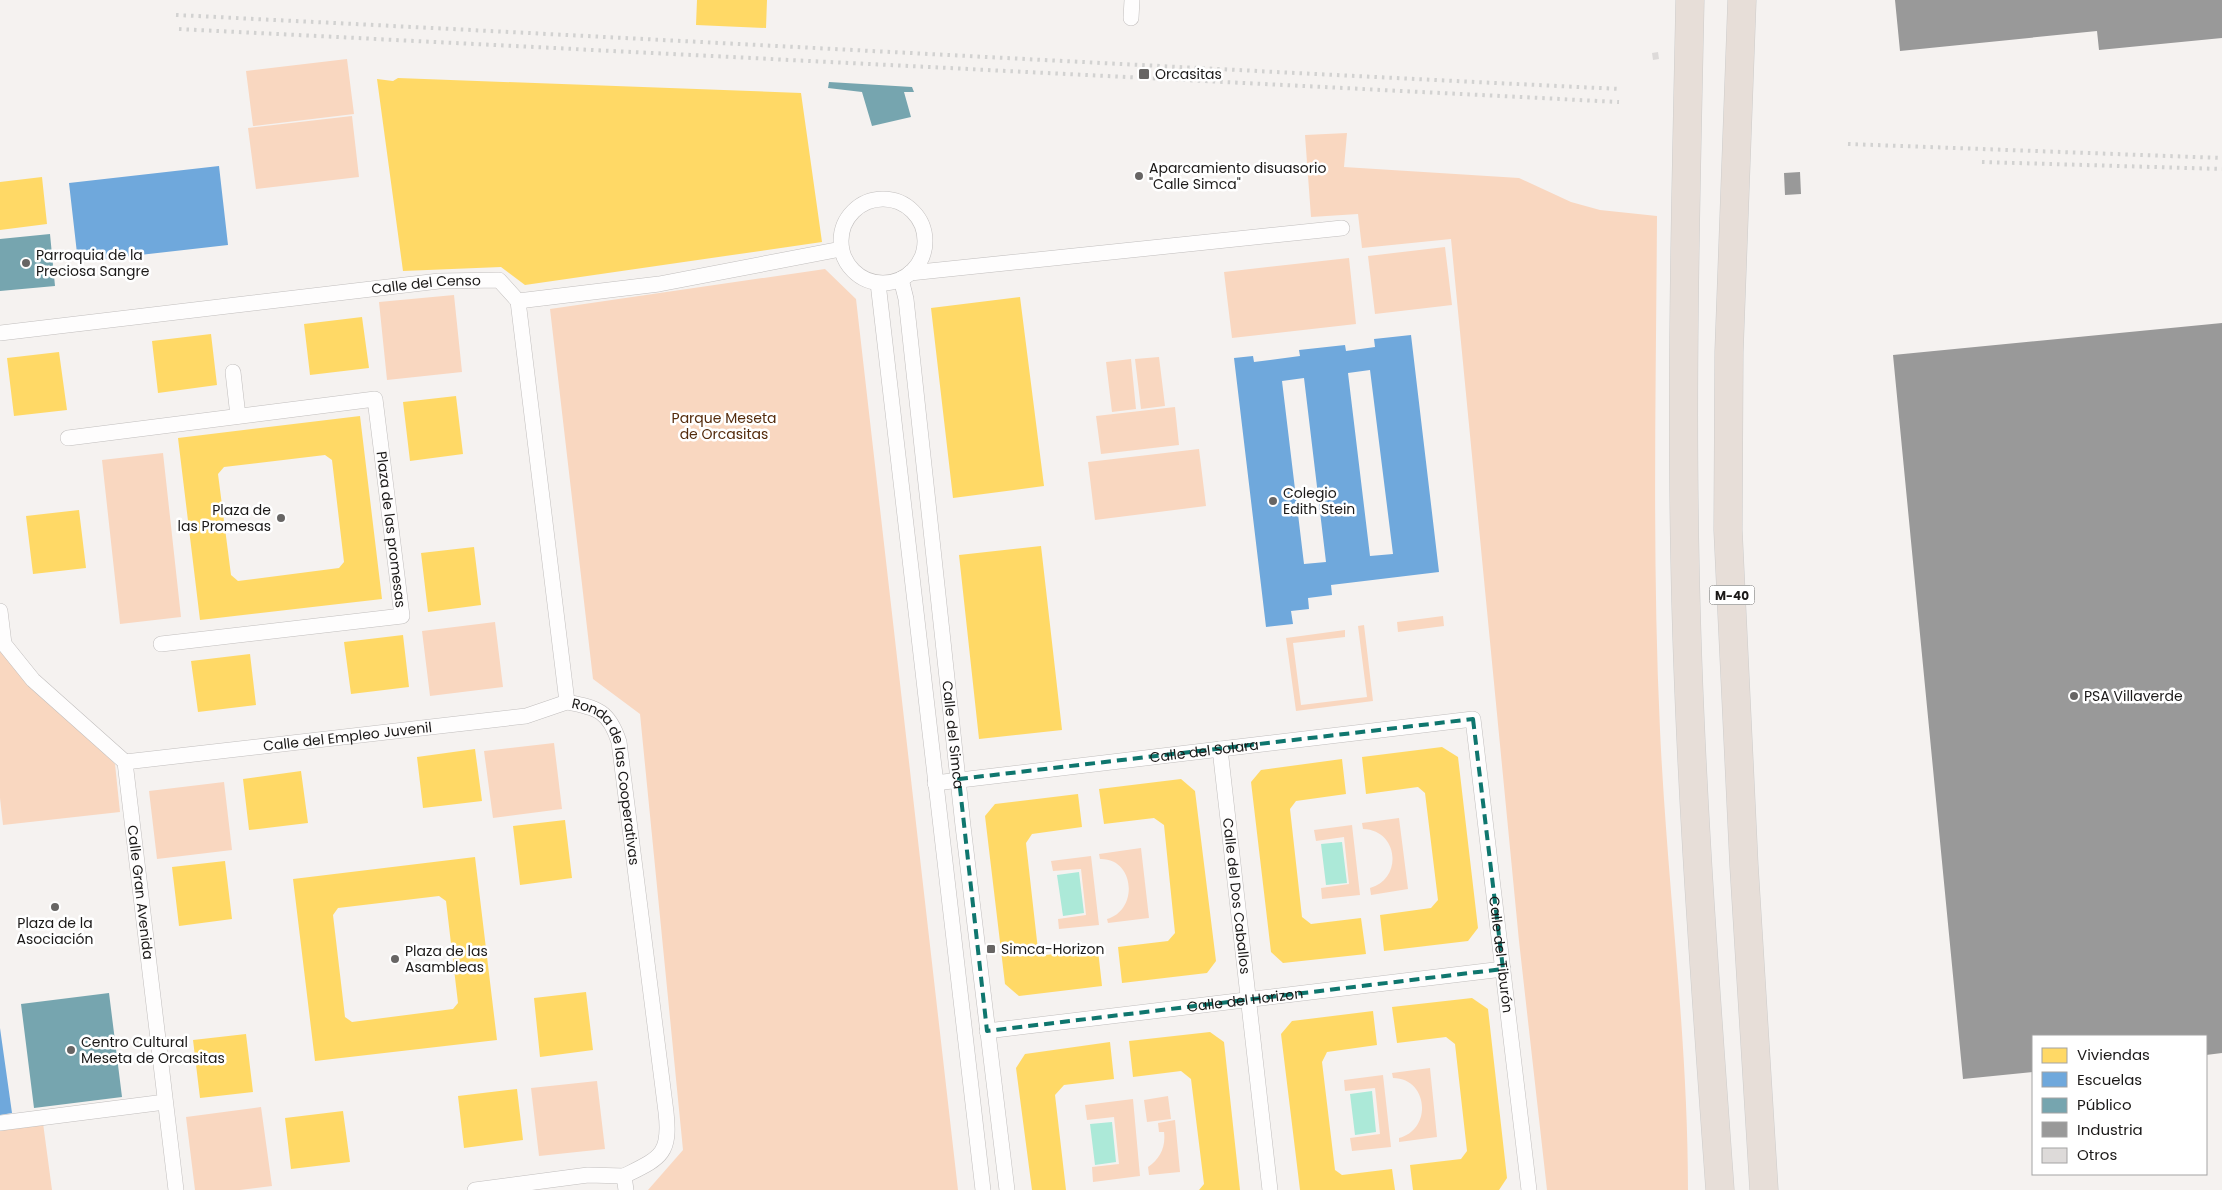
<svg xmlns="http://www.w3.org/2000/svg" width="2222" height="1190" font-family="Poppins,sans-serif">
  <style>
    .green { fill: #f9d7c0 }
    .water { fill: #ace9d8 }
    .homes { fill: #ffd966; fill-rule: evenodd }
    .schools { fill: #6fa8dc; fill-rule: evenodd }
    .public { fill: #76a5af }
    .industry { fill: #999 }
    .building { fill: #dddad9 }
    .lines { fill: none; stroke-linecap: round; stroke-linejoin: round }
    .street-casing { stroke: #c1bebd; stroke-width: 16 }
    .highway-casing { stroke: #cdcccb; stroke-width: 29 }
    .street { stroke: #fefdfd; stroke-width: 15 }
    .highway { stroke: #e7ded8; stroke-width: 28 }
    .rail { stroke: #d2d2d1; stroke-width: 4; stroke-dasharray: 2.5 5; stroke-linecap: butt }
    .marked { fill: none; stroke: #0f766e; stroke-width: 4; stroke-dasharray: 10 6; stroke-linejoin: round }
    .poi-dot { fill: #676564; stroke: #fff; stroke-width: 2 }
    .labels { text-anchor: middle; dominant-baseline: central; stroke-width: 5; stroke-linejoin: round; paint-order: stroke }
    .shield { fill: #fff; stroke: #5f5e5d; stroke-width: 1 }
    .shield-label { font-size: 12px; font-weight: bold; fill: #1b1918 }
    .poi-label { font-size: 14px; fill: #1b1918; stroke: #fff; text-anchor: start }
    .street-label { font-size: 14px; fill: #1b1918; stroke: #fff }
    .park-label { font-size: 14px; fill: #542b0c; stroke: #fff }
  </style>
  <rect width="100%" height="100%" fill="#f5f2f0"/>
  <path class="green" d="M 347,59 L 354,114 L 253,126 L 246,71 Z
    M 352,116 L 359,177 L 256,189 L 248,128 Z
    M 1347,133 L 1344,167 L 1519,178 L 1571,202 L 1600,210 L 1657,216 C 1656,388 1652,559 1660,730 C 1667,884 1688,1037 1688,1190 L 1547,1190 L 1519,941 L 1451,239 L 1362,248 L 1358,214 L 1311,217 L 1305,135 Z
    M 1445,247 L 1452,305 L 1375,314 L 1368,256 Z
    M 1349,258 L 1356,324 L 1232,338 L 1224,272 Z
    M 825,269 L 856,299 L 958,1190 L 648,1190 L 683,1150 L 640,714 L 593,679 L 550,309 Z
    M 454,295 L 462,372 L 387,380 L 379,302 Z
    M 1159,357 L 1165,406 L 1141,409 L 1135,359 Z
    M 1131,359 L 1136,409 L 1112,412 L 1106,362 Z
    M 1175,407 L 1179,445 L 1101,454 L 1096,416 Z
    M 1199,449 L 1206,506 L 1095,520 L 1088,462 Z
    M 163,453 L 181,617 L 120,624 L 102,460 Z
    M 1443,616 L 1444,626 L 1398,632 L 1397,622 Z
    M 495,622 L 503,687 L 430,696 L 422,631 Z
    M 1364,625 L 1373,701 L 1296,711 L 1286,638 L 1345,630 L 1345,637 L 1293,643 L 1301,705 L 1367,697 L 1358,626 Z
    M 0,649 L 115,764 L 120,812 L 3,825 L 0,798 Z
    M 554,743 L 562,809 L 493,818 L 484,751 Z
    M 224,782 L 232,850 L 157,859 L 149,791 Z
    M 1399,818 L 1408,889 L 1371,895 L 1370,888 C 1403,879 1399,830 1363,829 L 1362,823 Z
    M 1352,825 L 1360,895 L 1322,899 L 1321,888 L 1349,884 L 1344,837 L 1316,841 L 1314,830 Z
    M 1141,848 L 1149,918 L 1108,923 L 1107,919 C 1139,910 1135,858 1100,859 L 1099,854 Z
    M 1091,856 L 1099,925 L 1059,929 L 1058,919 L 1086,915 L 1081,869 L 1053,871 L 1051,861 Z
    M 1430,1068 L 1437,1137 L 1399,1142 L 1399,1138 C 1433,1129 1428,1078 1393,1078 L 1392,1073 Z
    M 1383,1075 L 1391,1147 L 1352,1151 L 1350,1138 L 1380,1134 L 1375,1088 L 1345,1091 L 1344,1080 Z
    M 597,1081 L 605,1149 L 539,1156 L 531,1088 Z
    M 1168,1096 L 1171,1119 L 1147,1122 L 1144,1100 Z
    M 1133,1099 L 1140,1176 L 1093,1182 L 1092,1167 L 1119,1164 L 1114,1117 L 1087,1120 L 1085,1105 Z
    M 261,1107 L 272,1186 L 240,1190 L 195,1190 L 186,1117 Z
    M 1175,1120 L 1180,1172 L 1149,1175 L 1148,1167 C 1160,1159 1166,1147 1164,1132 L 1159,1132 L 1158,1123 Z
    M 43,1123 L 52,1190 L 0,1190 L 0,1129 Z"/>
  <path class="water" d="M 1342,842 L 1347,883 L 1326,885 L 1321,844 Z
    M 1079,872 L 1084,913 L 1063,916 L 1057,875 Z
    M 1372,1091 L 1376,1132 L 1355,1135 L 1350,1094 Z
    M 1112,1122 L 1116,1162 L 1095,1165 L 1090,1124 Z"/>
  <path class="homes" d="M 697,0 L 767,0 L 766,28 L 696,25 Z
    M 398,78 L 801,93 L 822,242 L 525,285 L 501,267 L 403,271 L 377,79 L 393,81 Z
    M 42,177 L 47,224 L 0,230 L 0,182 Z
    M 1020,297 L 1044,486 L 953,498 L 931,308 Z
    M 362,317 L 369,368 L 310,375 L 304,324 Z
    M 211,334 L 217,385 L 158,393 L 152,341 Z
    M 59,352 L 67,410 L 14,416 L 7,358 Z
    M 456,396 L 463,454 L 410,461 L 403,402 Z
    M 360,416 L 382,599 L 200,620 L 178,438 ZM 325,455 L 332,460 L 344,562 L 339,568 L 238,581 L 231,575 L 218,474 L 224,467 Z
    M 79,510 L 86,568 L 33,574 L 26,516 Z
    M 1041,546 L 1062,730 L 979,739 L 959,555 Z
    M 474,547 L 481,605 L 428,612 L 421,553 Z
    M 403,635 L 409,687 L 351,694 L 344,642 Z
    M 250,654 L 256,705 L 198,712 L 191,661 Z
    M 1442,747 L 1458,757 L 1478,928 L 1468,941 L 1384,951 L 1380,915 L 1431,908 L 1438,900 L 1425,793 L 1418,787 L 1366,794 L 1362,757 Z
    M 475,749 L 482,801 L 423,808 L 417,757 Z
    M 1342,759 L 1346,794 L 1296,801 L 1290,809 L 1302,917 L 1311,924 L 1361,918 L 1366,954 L 1283,963 L 1271,952 L 1251,782 L 1261,770 Z
    M 301,771 L 308,823 L 249,830 L 243,779 Z
    M 1181,779 L 1195,791 L 1216,961 L 1207,973 L 1122,983 L 1118,947 L 1168,941 L 1175,933 L 1164,825 L 1154,818 L 1104,824 L 1099,789 Z
    M 1078,794 L 1082,827 L 1032,834 L 1026,843 L 1038,950 L 1045,955 L 1098,950 L 1102,986 L 1019,996 L 1005,984 L 985,816 L 995,804 Z
    M 565,820 L 572,878 L 520,885 L 513,826 Z
    M 475,857 L 497,1040 L 315,1061 L 293,879 ZM 439,896 L 446,901 L 458,1003 L 453,1009 L 352,1022 L 345,1017 L 333,915 L 338,908 Z
    M 225,861 L 232,919 L 179,926 L 172,867 Z
    M 586,992 L 593,1050 L 540,1057 L 534,998 Z
    M 1472,998 L 1488,1009 L 1507,1178 L 1499,1190 L 1413,1190 L 1410,1165 L 1461,1159 L 1467,1151 L 1455,1044 L 1446,1037 L 1397,1043 L 1392,1007 Z
    M 1373,1011 L 1377,1045 L 1327,1052 L 1322,1062 L 1335,1170 L 1342,1175 L 1392,1169 L 1395,1190 L 1300,1190 L 1281,1034 L 1292,1021 Z
    M 1210,1032 L 1224,1042 L 1240,1190 L 1199,1190 L 1204,1184 L 1191,1079 L 1181,1071 L 1133,1077 L 1129,1041 Z
    M 246,1034 L 253,1092 L 200,1098 L 193,1040 Z
    M 1110,1042 L 1114,1079 L 1064,1085 L 1055,1095 L 1066,1190 L 1032,1190 L 1016,1068 L 1025,1054 Z
    M 517,1089 L 523,1140 L 464,1148 L 458,1096 Z
    M 343,1111 L 350,1162 L 291,1169 L 285,1118 Z"/>
  <path class="schools" d="M 219,166 L 228,245 L 78,262 L 69,183 Z
    M 1411,335 L 1439,572 L 1331,585 L 1332,595 L 1308,598 L 1309,609 L 1291,611 L 1293,624 L 1266,627 L 1234,358 L 1253,356 L 1254,362 L 1300,356 L 1299,350 L 1345,345 L 1346,351 L 1375,347 L 1374,339 ZM 1370,370 L 1393,554 L 1370,556 L 1348,373 ZM 1304,378 L 1326,562 L 1304,564 L 1282,381 Z
    M 0,1028 L 12,1113 L 0,1115 Z"/>
  <path class="public" d="M 829,82 L 912,87 L 914,92 L 904,92 L 911,117 L 872,126 L 862,92 L 828,88 Z
    M 50,234 L 55,286 L 0,291 L 0,239 Z
    M 109,993 L 122,1097 L 34,1108 L 21,1004 Z"/>
  <path class="industry" d="M 1895,0 L 2222,0 L 2222,38 L 2099,50 L 2097,31 L 1900,51 Z
    M 1800,172 L 1801,194 L 1785,195 L 1784,173 Z
    M 2222,323 L 2222,1053 L 2206,1055 L 2206,1036 L 2033,1036 L 2033,1072 L 1963,1079 L 1893,355 Z"/>
  <path class="building" d="M 1658,52 L 1659,59 L 1653,60 L 1652,53 Z"/>
  <g class="lines">
    <defs>
      <g id="street">
        <path d="M 1131,18 L 1132,0"/>
        <circle cx="883" cy="241" r="42"/>
        <path d="M 910,273 L 1342,228"/>
        <path id="s1" d="M 901,279 L 906,299 L 963,826 L 1007,1190"/>
        <path d="M 878,283 L 983,1190"/>
        <path id="s2" d="M 518,301 L 567,702 C 598,708 609,711 619,742 L 666,1112 C 671,1155 660,1158 624,1176 L 626,1190"/>
        <path id="s3" d="M 0,333 L 439,281 L 499,280 L 518,301 L 659,284 L 841,249"/>
        <path d="M 233,372 L 238,416"/>
        <path id="s4" d="M 68,438 L 375,399 L 402,616 L 161,644"/>
        <path id="s5" d="M 0,611 L 4,644 L 33,680 L 125,762 L 176,1190"/>
        <path id="s6" d="M 1220,749 L 1270,1190"/>
        <path id="s7" d="M 125,762 L 526,716 L 567,702"/>
        <path id="s8" d="M 935,783 L 1473,719 L 1529,1190"/>
        <path id="s9" d="M 987,1031 L 1503,969"/>
        <path d="M 0,1123 L 165,1102"/>
        <path d="M 475,1190 L 588,1175 L 624,1176"/>
      </g>
      <path id="highway" d="M 1690,0 C 1686,187 1681,375 1685,563 C 1689,772 1705,981 1720,1190
        M 1742,0 L 1729,352 L 1728,530 L 1744,866 L 1764,1190"/>
    </defs>
    <use href="#street" class="street-casing"/>
    <use href="#highway" class="highway-casing"/>
    <use href="#street" class="street"/>
    <use href="#highway" class="highway"/>
    <path class="rail" d="M 176,15 C 658,39 1139,66 1620,89
      M 179,29 L 1619,102
      M 1848,144 L 2222,158
      M 1982,162 L 2222,169"/>
  </g>
  <path class="marked" d="M 1473,719 L 1503,969 L 987,1031 L 959,779 Z"/>
  <g class="poi-dot">
    <rect x="1138" y="68" width="12" height="12" rx="2.5"/>
    <circle cx="1139" cy="176" r="5"/>
    <circle cx="26" cy="263" r="5"/>
    <circle cx="1273" cy="501" r="5"/>
    <circle cx="281" cy="518" r="5"/>
    <circle cx="2074" cy="696" r="5"/>
    <circle cx="55" cy="907" r="5"/>
    <rect x="986" y="944" width="10" height="10" rx="2.5"/>
    <circle cx="395" cy="959" r="5"/>
    <circle cx="71" cy="1050" r="5"/>
  </g>
  <g class="labels">
    <rect class="shield" x="1709.5" y="585.5" width="45" height="19" rx="4"/>
    <g class="shield-label">
      <text x="1732" y="595">M-40</text>
    </g>
    <g class="poi-label">
      <text x="1155" y="74">Orcasitas</text>
      <text x="1149" y="168">Aparcamiento disuasorio<tspan x="1149" dy="16">"Calle Simca"</tspan></text>
      <text x="36" y="255">Parroquia de la<tspan x="36" dy="16">Preciosa Sangre</tspan></text>
      <text x="1283" y="493">Colegio<tspan x="1283" dy="16">Edith Stein</tspan></text>
      <text x="271" y="510" text-anchor="end">Plaza de<tspan x="271" dy="16">las Promesas</tspan></text>
      <text x="2084" y="696">PSA Villaverde</text>
      <text x="55" y="923" text-anchor="middle">Plaza de la<tspan x="55" dy="16">Asociación</tspan></text>
      <text x="1001" y="949">Simca-Horizon</text>
      <text x="405" y="951">Plaza de las<tspan x="405" dy="16">Asambleas</tspan></text>
      <text x="81" y="1042">Centro Cultural<tspan x="81" dy="16">Meseta de Orcasitas</tspan></text>
    </g>
    <g class="street-label">
      <text stroke="none"><textPath href="#s3" startOffset="429">Calle del Censo</textPath></text>
      <text stroke="none"><textPath href="#s4" startOffset="441">Plaza de las promesas</textPath></text>
      <text stroke="none"><textPath href="#s1" startOffset="459">Calle del Simca</textPath></text>
      <text stroke="none"><textPath href="#s7" startOffset="224">Calle del Empleo Juvenil</textPath></text>
      <text stroke="none"><textPath href="#s8" startOffset="271">Calle del Solara</textPath></text>
      <text stroke="none"><textPath href="#s2" startOffset="504">Ronda de las Cooperativas</textPath></text>
      <text stroke="none"><textPath href="#s5" startOffset="334">Calle Gran Avenida</textPath></text>
      <text stroke="none"><textPath href="#s6" startOffset="148">Calle del Dos Caballos</textPath></text>
      <text stroke="none"><textPath href="#s8" startOffset="779">Calle del Tiburón</textPath></text>
      <text stroke="none"><textPath href="#s9" startOffset="260">Calle del Horizon</textPath></text>
    </g>
    <g class="park-label">
      <text x="724" y="418">Parque Meseta<tspan x="724" dy="16">de Orcasitas</tspan></text>
    </g>
  </g>
  <rect x="2032" y="1035" width="175" height="140" fill="#ffffff" stroke="#a4a3a3"/>
  <rect x="2042" y="1048" width="25" height="15" fill="#ffd966" stroke="#a4a3a3"/>
  <text x="2077" y="1060" font-size="15" fill="#1b1918">Viviendas</text>
  <rect x="2042" y="1072" width="25" height="15" fill="#6fa8dc" stroke="#a4a3a3"/>
  <text x="2077" y="1085" font-size="15" fill="#1b1918">Escuelas</text>
  <rect x="2042" y="1098" width="25" height="15" fill="#76a5af" stroke="#a4a3a3"/>
  <text x="2077" y="1110" font-size="15" fill="#1b1918">Público</text>
  <rect x="2042" y="1122" width="25" height="15" fill="#999999" stroke="#a4a3a3"/>
  <text x="2077" y="1135" font-size="15" fill="#1b1918">Industria</text>
  <rect x="2042" y="1148" width="25" height="15" fill="#dddad9" stroke="#a4a3a3"/>
  <text x="2077" y="1160" font-size="15" fill="#1b1918">Otros</text>
</svg>
